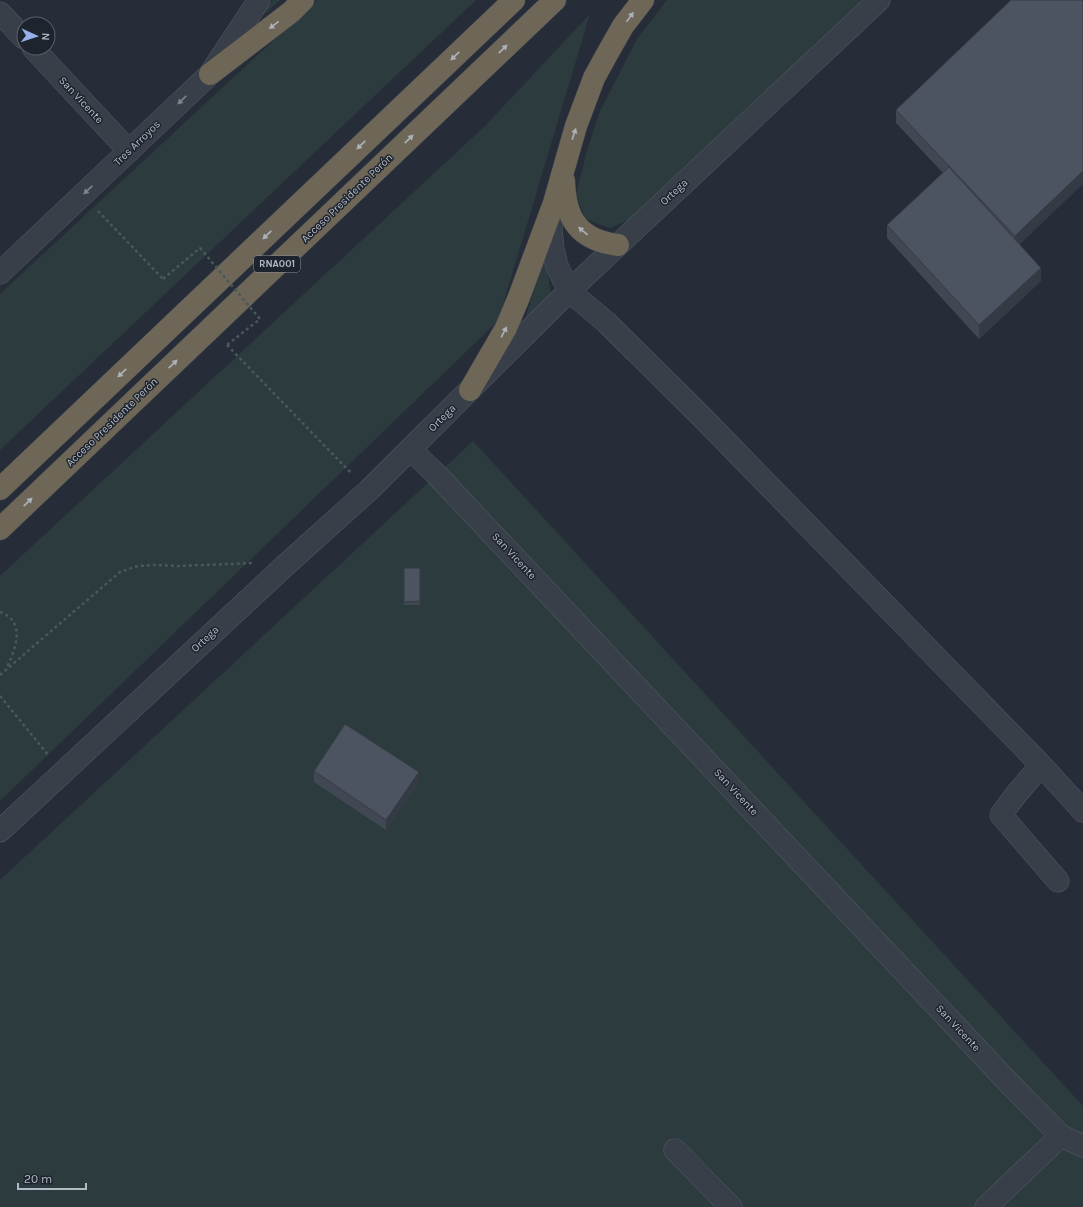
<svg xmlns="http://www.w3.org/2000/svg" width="1083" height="1207" font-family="Karla,sans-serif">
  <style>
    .green { fill: #2c3c3e }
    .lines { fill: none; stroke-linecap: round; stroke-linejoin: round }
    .minor-casing { stroke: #545a64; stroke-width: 23 }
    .highway-casing { stroke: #414751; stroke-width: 23 }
    .path { stroke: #49585b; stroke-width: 2.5; stroke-dasharray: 3 3; stroke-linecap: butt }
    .minor { stroke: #393f49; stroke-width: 22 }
    .highway { stroke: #6e6757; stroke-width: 22 }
    .path-bridge { stroke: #49585b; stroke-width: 2.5; stroke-dasharray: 3 3; stroke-linecap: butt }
    .wall { fill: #414854 }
    .shaded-wall { fill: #353b45 }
    .building { fill: #4c5462; stroke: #353b45 }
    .oneway { fill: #adb2ba }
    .oneway2 { fill: #7d838d }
    .labels { text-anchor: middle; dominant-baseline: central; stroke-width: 3; stroke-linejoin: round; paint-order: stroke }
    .shield { fill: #1e242e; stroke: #878d98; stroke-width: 1 }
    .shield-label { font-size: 10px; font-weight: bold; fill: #b4bac5 }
    .street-label { font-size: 11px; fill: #b4bac5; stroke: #1e242e }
  </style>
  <rect width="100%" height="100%" fill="#262c38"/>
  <path class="green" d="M 273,0 L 280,0 L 260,18 Z
    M 317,0 L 476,0 L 0,450 L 0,294 Z
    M 667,0 L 862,0 L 631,219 L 610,228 L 598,224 L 585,218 L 576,194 L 588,147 L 600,111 L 637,39 Z
    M 590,14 L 498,321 L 0,801 L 0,576 L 485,126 Z
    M 545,254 L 551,295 L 524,323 Z
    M 473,441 L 1083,1106 L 1083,1207 L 0,1207 L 0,880 Z"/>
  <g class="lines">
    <defs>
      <path id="minor" d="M 0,13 L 24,38
        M 33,48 L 129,151
        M 552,210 L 551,230 L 553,249 L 557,266 L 569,291 L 606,322 L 701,416 L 1041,765 L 1083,811
        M 0,273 L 210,74 L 259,0
        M 410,449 L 435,473 L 1010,1084 L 1061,1136 L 1083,1146
        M 1041,765 L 1014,797 L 1001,815 L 1058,881
        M 0,831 L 289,562 L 368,491 L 569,291 L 879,0
        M 675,1150 L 731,1207
        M 986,1207 L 1061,1136"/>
      <path id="highway" d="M 210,74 L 291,12 L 303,0
        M 564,181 C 565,219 579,240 618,245
        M 470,390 L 506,328 L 519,297 L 554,203 L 576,126 L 594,78 L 606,56 L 623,26 L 643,0
        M 0,489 L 514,0
        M 0,529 L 555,0"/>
    </defs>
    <use href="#minor" class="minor-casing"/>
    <use href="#highway" class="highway-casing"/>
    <path class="path" d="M 98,211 L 163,279
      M 227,345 L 352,474
      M 0,612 C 26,621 16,648 7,667
      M 0,675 L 120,572 L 138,566 L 154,565 L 179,566 L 254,563
      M 0,696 L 49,756"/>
    <use href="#minor" class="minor"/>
    <use href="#highway" class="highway"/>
    <path class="path-bridge" d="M 163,279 L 200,248 L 260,319 L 227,345"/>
  </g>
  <path class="wall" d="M 1011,0 L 1020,244 L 1041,281 L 979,339 L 887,238 L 887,225 L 943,173 L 896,123 L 896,110 Z
    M 404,568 L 420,568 L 420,605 L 404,605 Z
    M 314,771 L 419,783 L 386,830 L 314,782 Z"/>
  <path class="shaded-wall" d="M 1083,171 L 1083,184 L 1015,249 L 1015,236 Z
    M 1041,268 L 1041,281 L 979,339 L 979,325 Z
    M 419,772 L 419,783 L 386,830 L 386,820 Z"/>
  <path class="building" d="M 1011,0 L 1083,0 L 1083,171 L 1015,236 L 896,110 Z
    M 949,167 L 1041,268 L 979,325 L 887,225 Z
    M 404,568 L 420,568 L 420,601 L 404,602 Z
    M 345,724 L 419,772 L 386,820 L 314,771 Z"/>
  <defs><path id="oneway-solid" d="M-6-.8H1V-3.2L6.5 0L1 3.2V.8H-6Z"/></defs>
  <g class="oneway">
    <use href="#oneway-solid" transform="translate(630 17) rotate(-54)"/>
    <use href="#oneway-solid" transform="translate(274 25) rotate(143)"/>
    <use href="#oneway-solid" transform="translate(503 49) rotate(-44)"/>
    <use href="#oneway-solid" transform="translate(455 56) rotate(136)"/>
    <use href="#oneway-solid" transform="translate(574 134) rotate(-72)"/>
    <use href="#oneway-solid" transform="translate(409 139) rotate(-44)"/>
    <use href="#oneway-solid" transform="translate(361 145) rotate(136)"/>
    <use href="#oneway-solid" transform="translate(583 231) rotate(-139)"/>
    <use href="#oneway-solid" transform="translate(267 235) rotate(136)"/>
    <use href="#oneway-solid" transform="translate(504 332) rotate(-62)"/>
    <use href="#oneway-solid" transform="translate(173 364) rotate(-44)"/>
    <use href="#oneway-solid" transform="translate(122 373) rotate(136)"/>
    <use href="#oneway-solid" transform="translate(28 502) rotate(-44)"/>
  </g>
  <g class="oneway2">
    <use href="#oneway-solid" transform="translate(182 100) rotate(136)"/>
    <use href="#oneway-solid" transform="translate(88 190) rotate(137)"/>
  </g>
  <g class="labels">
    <rect class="shield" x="254" y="256" width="46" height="16" rx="3"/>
    <g class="shield-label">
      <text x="277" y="264">RNA001</text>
    </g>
    <g class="street-label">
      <text transform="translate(81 100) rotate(47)">San Vicente</text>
      <text transform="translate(137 143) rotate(-44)">Tres Arroyos</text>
      <text transform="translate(674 192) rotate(-43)">Ortega</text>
      <text transform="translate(347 198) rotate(-44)">Acceso Presidente Perón</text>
      <text transform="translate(442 418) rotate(-45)">Ortega</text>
      <text transform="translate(112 422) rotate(-44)">Acceso Presidente Perón</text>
      <text transform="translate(514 556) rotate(47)">San Vicente</text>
      <text transform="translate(205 639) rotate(-43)">Ortega</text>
      <text transform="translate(736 792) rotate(47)">San Vicente</text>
      <text transform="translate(958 1028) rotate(47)">San Vicente</text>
    </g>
  </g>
  <g transform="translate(36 36) rotate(93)"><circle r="19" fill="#1e242e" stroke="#5a606a"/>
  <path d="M0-3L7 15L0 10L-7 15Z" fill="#94afea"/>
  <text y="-6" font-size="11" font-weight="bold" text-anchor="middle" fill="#b4bac5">N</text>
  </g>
  <path d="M18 1183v6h68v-6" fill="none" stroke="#b4bac5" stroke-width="2"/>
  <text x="24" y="1183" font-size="12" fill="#b4bac5" stroke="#1e242e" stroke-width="3" paint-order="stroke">20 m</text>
</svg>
